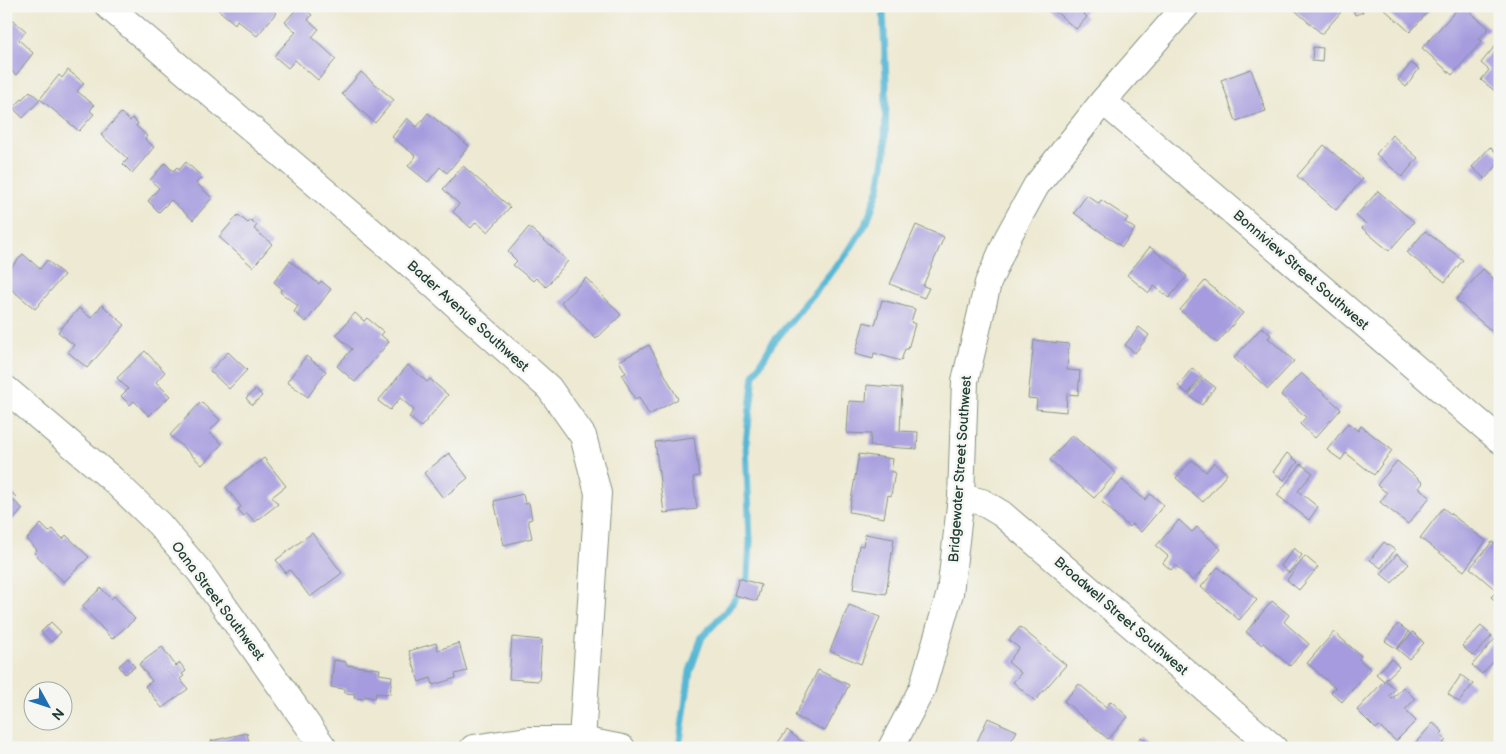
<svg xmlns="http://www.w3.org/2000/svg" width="1506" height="754" font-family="'Balsamiq Sans',sans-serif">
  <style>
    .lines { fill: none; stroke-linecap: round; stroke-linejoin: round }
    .stream { stroke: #56b7d4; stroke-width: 7 }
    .building { fill: #a59bde }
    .minor-casing { stroke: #869383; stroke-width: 28 }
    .minor { stroke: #fff; stroke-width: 26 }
    .labels { text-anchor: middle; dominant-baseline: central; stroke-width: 5; stroke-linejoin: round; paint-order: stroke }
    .street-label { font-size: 14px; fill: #1f3d34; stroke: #f6f6f2 }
  </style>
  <rect width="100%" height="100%" fill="#f6f6f2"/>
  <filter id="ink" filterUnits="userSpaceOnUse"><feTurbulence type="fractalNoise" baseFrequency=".02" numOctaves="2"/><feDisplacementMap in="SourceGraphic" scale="10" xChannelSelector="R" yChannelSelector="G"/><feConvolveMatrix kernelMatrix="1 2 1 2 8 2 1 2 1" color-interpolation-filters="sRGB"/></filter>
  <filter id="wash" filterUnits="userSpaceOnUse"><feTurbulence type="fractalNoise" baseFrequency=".0096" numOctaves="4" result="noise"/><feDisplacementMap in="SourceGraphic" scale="20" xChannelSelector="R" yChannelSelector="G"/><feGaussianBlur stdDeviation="1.12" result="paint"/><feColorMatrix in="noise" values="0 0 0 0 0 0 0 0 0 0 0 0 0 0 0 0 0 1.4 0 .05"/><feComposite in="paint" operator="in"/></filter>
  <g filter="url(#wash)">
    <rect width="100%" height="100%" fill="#ede9d2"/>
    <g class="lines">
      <path class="stream" d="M 679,748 L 690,671 L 702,637 L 730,607 L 748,577 L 750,541 L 746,443 L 754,375 L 772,344 L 848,252 L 867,222 L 879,188 L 885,153 L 886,82 L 883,6"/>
    </g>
    <g id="blocks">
      <path class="building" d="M 214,6 L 268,6 L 276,13 L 257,36 L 237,20 L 235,24 Z
        M 299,6 L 302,6 L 312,15 L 308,20 L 319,29 L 312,37 L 336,59 L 318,80 L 295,60 L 288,68 L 274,56 L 296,32 L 285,22 Z
        M 1049,6 L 1089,6 L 1083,13 L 1087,17 L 1076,29 Z
        M 1290,6 L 1335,6 L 1341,12 L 1322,34 Z
        M 1352,6 L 1361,6 L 1363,12 L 1355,15 Z
        M 1386,6 L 1433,6 L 1410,32 L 1384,9 Z
        M 1460,6 L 1471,6 L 1474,9 L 1471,13 L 1489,28 L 1479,39 L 1482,41 L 1452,75 L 1422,48 Z
        M 6,14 L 26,31 L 19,40 L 33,53 L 16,75 L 6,67 Z
        M 1500,40 L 1500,95 L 1481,80 L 1489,70 L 1481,63 Z
        M 1313,47 L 1323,48 L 1322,62 L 1312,61 Z
        M 1411,63 L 1419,69 L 1406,87 L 1398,80 Z
        M 1251,69 L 1266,111 L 1236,121 L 1221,80 Z
        M 68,70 L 84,83 L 77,91 L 94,105 L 90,111 L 94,114 L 79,131 L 40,99 L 59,75 L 62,78 Z
        M 361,72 L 394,100 L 375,123 L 342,94 Z
        M 30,91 L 40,100 L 23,118 L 13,108 Z
        M 121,113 L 130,121 L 132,118 L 138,123 L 136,126 L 147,136 L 145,139 L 154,147 L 132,173 L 123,164 L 128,159 L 101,135 Z
        M 428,113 L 469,146 L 447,173 L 440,167 L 428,182 L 408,166 L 416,156 L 392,137 L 407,118 L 417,127 Z
        M 1392,135 L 1418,158 L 1402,177 L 1376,154 Z
        M 1324,145 L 1363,179 L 1336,210 L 1297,176 Z
        M 1490,147 L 1500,156 L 1500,162 L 1485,179 L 1472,167 Z
        M 186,162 L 202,177 L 196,183 L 212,198 L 193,220 L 171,200 L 159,212 L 148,201 L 159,188 L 150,180 L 165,163 L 173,171 L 177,167 L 179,170 Z
        M 463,166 L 510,207 L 488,232 L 476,222 L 471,228 L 453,212 L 459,204 L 443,189 Z
        M 1378,191 L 1414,222 L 1389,251 L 1362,228 L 1366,224 L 1356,216 Z
        M 1087,195 L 1099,204 L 1101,200 L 1128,218 L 1125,222 L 1135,229 L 1122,247 L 1074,213 Z
        M 238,215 L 248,223 L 251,220 L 257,225 L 254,229 L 272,244 L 253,267 L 219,237 Z
        M 916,225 L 944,237 L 923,286 L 929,288 L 924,298 L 890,284 Z
        M 529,227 L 568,261 L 546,287 L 536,278 L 533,281 L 513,265 L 517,261 L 508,252 Z
        M 1425,231 L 1463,260 L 1445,282 L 1407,253 Z
        M 1150,247 L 1187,276 L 1169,298 L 1154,286 L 1149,293 L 1127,275 Z
        M 23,254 L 40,269 L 47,260 L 64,275 L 35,309 L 6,285 L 6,273 Z
        M 290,261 L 319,284 L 321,281 L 331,289 L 306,322 L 294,312 L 298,306 L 280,292 L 282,289 L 274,282 Z
        M 1483,269 L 1500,284 L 1500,328 L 1495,334 L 1456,300 Z
        M 586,278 L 621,315 L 596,339 L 561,302 Z
        M 1205,281 L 1243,313 L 1217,343 L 1180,310 Z
        M 882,300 L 915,309 L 911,322 L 915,324 L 908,349 L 905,349 L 901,361 L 874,353 L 873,359 L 855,354 L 864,322 L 875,325 Z
        M 102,305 L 125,325 L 87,368 L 68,352 L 74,345 L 58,332 L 79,308 L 91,318 Z
        M 355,313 L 364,321 L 367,318 L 384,332 L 381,335 L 389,342 L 355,382 L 337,366 L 352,349 L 336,335 Z
        M 1139,327 L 1149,335 L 1135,353 L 1125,345 Z
        M 1262,327 L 1271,335 L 1268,338 L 1294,361 L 1268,389 L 1234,358 Z
        M 1034,340 L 1069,344 L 1067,370 L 1080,371 L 1078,395 L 1067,394 L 1066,412 L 1036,409 L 1037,399 L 1028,398 Z
        M 649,345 L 678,399 L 649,415 L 639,397 L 635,399 L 622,375 L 626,373 L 619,361 Z
        M 145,351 L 165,372 L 156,382 L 170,396 L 149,416 L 134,401 L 130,405 L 121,396 L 128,389 L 117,378 Z
        M 228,352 L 247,370 L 229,389 L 210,371 Z
        M 306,356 L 326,371 L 308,397 L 287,382 Z
        M 408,365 L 427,382 L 430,379 L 448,395 L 421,427 L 409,417 L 414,410 L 400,398 L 390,410 L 378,401 Z
        M 1192,368 L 1202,376 L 1188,394 L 1178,386 Z
        M 1301,373 L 1341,409 L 1315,438 L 1300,424 L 1306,417 L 1281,395 Z
        M 1203,378 L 1215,387 L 1202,405 L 1189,395 Z
        M 867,385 L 902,388 L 900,431 L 918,432 L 917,449 L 870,446 L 871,434 L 847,433 L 849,401 L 866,402 Z
        M 256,389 L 262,396 L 252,405 L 246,398 Z
        M 201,402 L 220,420 L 209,432 L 222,444 L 202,465 L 170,435 Z
        M 1348,423 L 1358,431 L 1361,426 L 1392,450 L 1374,475 L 1346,453 L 1341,460 L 1327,450 Z
        M 1072,435 L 1116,473 L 1094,498 L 1050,460 Z
        M 694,437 L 699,476 L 693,477 L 697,509 L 664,513 L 655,442 Z
        M 449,453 L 468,478 L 443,498 L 424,473 Z
        M 1287,453 L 1298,462 L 1284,480 L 1273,472 Z
        M 859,454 L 893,459 L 891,472 L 895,472 L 891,496 L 888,495 L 884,518 L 849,512 Z
        M 264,458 L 286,486 L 272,497 L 278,504 L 255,522 L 247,513 L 243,516 L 238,509 L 241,507 L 226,487 Z
        M 1192,460 L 1206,472 L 1214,462 L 1227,474 L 1203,502 L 1176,478 Z
        M 1397,461 L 1423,483 L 1419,488 L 1430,497 L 1408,524 L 1380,502 L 1387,493 L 1377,485 Z
        M 1301,464 L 1313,473 L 1298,491 L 1318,507 L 1309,520 L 1277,495 Z
        M 1122,480 L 1145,500 L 1150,494 L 1164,505 L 1141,532 L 1132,524 L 1129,527 L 1102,502 Z
        M 6,483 L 9,486 L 7,488 L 16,497 L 13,500 L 23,509 L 6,528 Z
        M 523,494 L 525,504 L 529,503 L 532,519 L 528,520 L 532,538 L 504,545 L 494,501 Z
        M 1443,508 L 1486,541 L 1464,571 L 1420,538 Z
        M 1179,520 L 1192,532 L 1197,527 L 1221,549 L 1193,581 L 1175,565 L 1171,570 L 1163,563 L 1168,556 L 1156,546 Z
        M 41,524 L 49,532 L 53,529 L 63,539 L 66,535 L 89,557 L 64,582 L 34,553 L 37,550 L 27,539 Z
        M 312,533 L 342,573 L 310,597 L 290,570 L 286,573 L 276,560 Z
        M 865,534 L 894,539 L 886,594 L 853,589 L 859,545 L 863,546 Z
        M 1384,542 L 1395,550 L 1381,568 L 1370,560 Z
        M 1492,542 L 1500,548 L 1500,605 L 1491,597 L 1497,591 L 1470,568 Z
        M 1294,548 L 1302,555 L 1289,573 L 1281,566 Z
        M 1397,554 L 1409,564 L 1392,583 L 1381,574 Z
        M 1305,556 L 1318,567 L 1299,590 L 1287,580 Z
        M 1218,567 L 1257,600 L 1239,620 L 1201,587 Z
        M 739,578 L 761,585 L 757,601 L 734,595 Z
        M 101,588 L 111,599 L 114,596 L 135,619 L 112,639 L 82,606 Z
        M 1272,601 L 1289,615 L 1284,622 L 1309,644 L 1290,666 L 1263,643 L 1262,645 L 1246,632 Z
        M 849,605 L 880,617 L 861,664 L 830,651 Z
        M 51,622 L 61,632 L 51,642 L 41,632 Z
        M 1398,624 L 1409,632 L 1397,649 L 1385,641 Z
        M 1481,626 L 1492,636 L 1473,656 L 1462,646 Z
        M 1020,627 L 1066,665 L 1035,701 L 1013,682 L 1021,673 L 1008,662 L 1019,648 L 1009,640 Z
        M 1334,632 L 1361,656 L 1359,659 L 1370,669 L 1342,702 L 1331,692 L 1335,688 L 1307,663 Z
        M 1413,632 L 1424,643 L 1409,659 L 1397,649 Z
        M 512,637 L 542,640 L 539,681 L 509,679 Z
        M 1495,639 L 1500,643 L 1500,654 L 1482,674 L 1472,665 Z
        M 436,643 L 438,650 L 459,643 L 467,671 L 455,674 L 456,678 L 433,685 L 431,678 L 419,682 L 409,651 Z
        M 162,647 L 176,666 L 180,663 L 186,671 L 182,674 L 184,676 L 180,679 L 188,689 L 162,708 L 145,686 L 152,681 L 139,664 Z
        M 128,658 L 135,667 L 125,674 L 119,666 Z
        M 1392,659 L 1399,667 L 1385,680 L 1395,689 L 1389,696 L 1392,699 L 1403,687 L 1415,699 L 1405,710 L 1416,721 L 1396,741 L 1379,726 L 1376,729 L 1357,710 L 1384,681 L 1376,674 Z
        M 334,660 L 346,662 L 346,665 L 380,669 L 379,674 L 392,676 L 390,694 L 376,693 L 375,698 L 364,696 L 364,699 L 354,698 L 355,694 L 345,693 L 345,689 L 331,687 Z
        M 818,670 L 849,685 L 825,731 L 795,716 Z
        M 1461,675 L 1473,684 L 1459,702 L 1448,694 Z
        M 1079,684 L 1106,707 L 1111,701 L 1128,717 L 1108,739 L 1064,701 Z
        M 988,718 L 1017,731 L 1007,748 L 974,748 Z
        M 1433,723 L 1443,732 L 1440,735 L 1446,740 L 1443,743 L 1449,748 L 1411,748 Z
        M 787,730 L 810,748 L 774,748 Z
        M 247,733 L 250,748 L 213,748 L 211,741 Z
        M 1141,737 L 1153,747 L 1156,744 L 1161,748 L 1132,748 Z"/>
    </g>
  </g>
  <g filter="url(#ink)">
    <use href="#blocks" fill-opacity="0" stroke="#869383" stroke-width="1"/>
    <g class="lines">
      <defs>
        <path id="minor" d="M 108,6 L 418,271 L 549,388 L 583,436 L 598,493 L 582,740
          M 1103,101 L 1500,440
          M 6,389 L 112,479 L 159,524 L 200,572 L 324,748
          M 961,497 L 982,502 L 1002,514 L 1274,748
          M 473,748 L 528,740 L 582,740 L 622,748
          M 891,748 L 922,689 L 950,593 L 961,497 L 965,381 L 988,283 L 1008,237 L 1036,186 L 1103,101 L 1186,6"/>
      </defs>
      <use href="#minor" class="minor-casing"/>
      <use href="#minor" class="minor"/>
    </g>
  </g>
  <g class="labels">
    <g class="street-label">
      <text transform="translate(1301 270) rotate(41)">Bonniview Street Southwest</text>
      <text transform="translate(468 316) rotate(42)">Bader Avenue Southwest</text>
      <text transform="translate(960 469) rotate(-86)">Bridgewater Street Southwest</text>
      <text transform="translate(218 601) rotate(53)">Oana Street Southwest</text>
      <text transform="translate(1121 616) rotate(41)">Broadwell Street Southwest</text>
    </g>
  </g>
  <rect width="1506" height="754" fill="none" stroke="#f6f6f2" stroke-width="25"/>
  <g transform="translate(48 706) rotate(130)"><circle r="24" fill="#f6f6f2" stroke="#a0aca6"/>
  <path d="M0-4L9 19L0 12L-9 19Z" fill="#1f6fb2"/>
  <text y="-8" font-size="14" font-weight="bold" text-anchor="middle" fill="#1f3d34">N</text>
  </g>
</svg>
